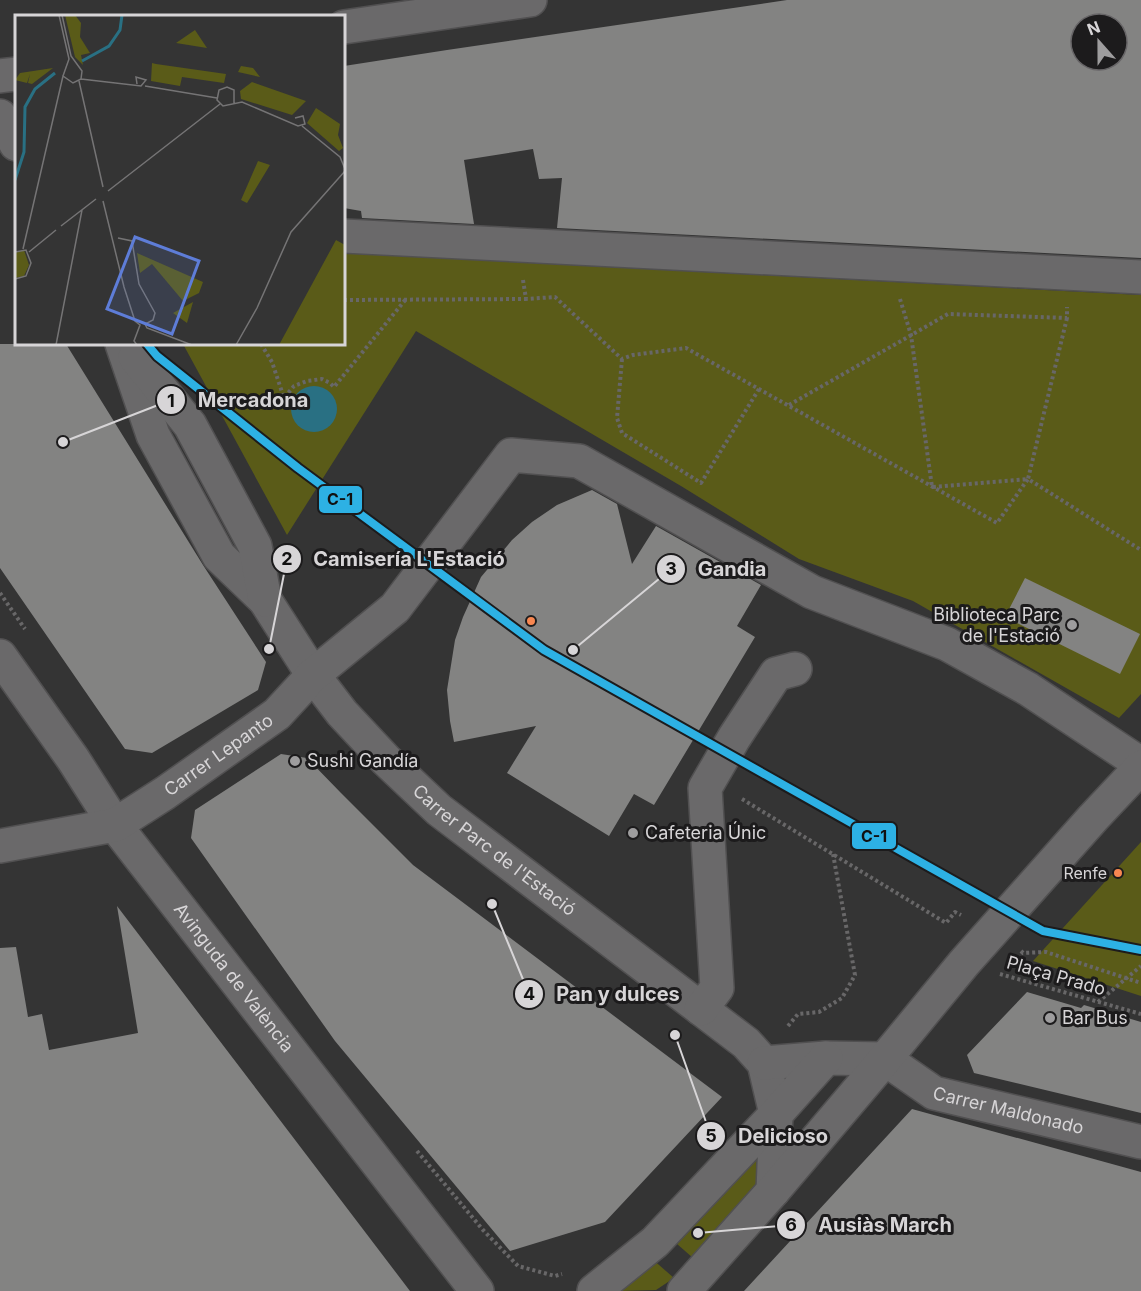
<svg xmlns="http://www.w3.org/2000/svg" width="1141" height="1291" font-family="Inter,sans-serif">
<rect width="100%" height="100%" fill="#343434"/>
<path fill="#5a5b18" d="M 344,253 L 1141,295 L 1141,694 L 1119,718 L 913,601 L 799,559 L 681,486 L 416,331 L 287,535 L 183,344 L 344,344 Z
M 1141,842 L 1141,996 L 1033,961 Z
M 764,1135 L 759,1190 L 693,1258 L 668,1236 Z
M 651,1258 L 674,1278 L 656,1290 L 619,1291 Z"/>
<path fill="#297083" d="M291 409a23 23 0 1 1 46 0a23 23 0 1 1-46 0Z"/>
<path fill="#838382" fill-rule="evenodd" d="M 787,0 L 1141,0 L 1141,258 L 557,228 L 562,178 L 539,179 L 533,149 L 464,160 L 474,224 L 362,218 L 361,211 L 344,208 L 344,66 L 447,50 ZM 1081,24 L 1117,24 L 1117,60 L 1081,60 Z
M 0,344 L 66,344 L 203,565 L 266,662 L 258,690 L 152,753 L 125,749 L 0,568 Z
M 592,490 L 617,504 L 632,564 L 656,526 L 761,585 L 737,626 L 755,637 L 654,805 L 634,794 L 609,836 L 507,773 L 536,726 L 454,742 L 450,721 L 447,690 L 455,640 L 463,617 L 481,577 L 512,540 L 532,522 L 557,505 Z
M 1025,578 L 1140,634 L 1120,674 L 1005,617 Z
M 281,754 L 307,758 L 341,793 L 413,865 L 722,1097 L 605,1222 L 510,1251 L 335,1041 L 191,838 L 195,810 Z
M 117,906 L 184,994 L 410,1291 L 0,1291 L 0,948 L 16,947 L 28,1017 L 42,1014 L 49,1050 L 138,1033 Z
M 1027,992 L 1081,1008 L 1084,1005 L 1141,1022 L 1141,1113 L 974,1073 L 967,1055 Z
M 912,1109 L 1141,1172 L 1141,1291 L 744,1291 Z"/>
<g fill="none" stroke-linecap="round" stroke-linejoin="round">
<defs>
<g id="minor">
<path d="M 344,27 L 530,0"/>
<path d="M 0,76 L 16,74"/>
<path d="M 0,116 L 16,144"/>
<path d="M 344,236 L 1141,277"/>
<path id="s1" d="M 122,344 L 153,435 L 219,556 L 265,600 L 313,675 L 342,713 L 386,760 L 439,810 L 746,1043 L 764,1063 L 776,1114 L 773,1191"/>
<path d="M 135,357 L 190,425 L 255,546 L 265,600"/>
<path id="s2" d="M 0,656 L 73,759 L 115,825 L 477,1291"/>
<path id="s3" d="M 0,846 L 115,825 L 165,793 L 270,719 L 277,714 L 313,675 L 395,608 L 511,455 L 579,461 L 812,592 L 947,644 L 1028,689 L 1141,764"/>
<path d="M 701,1009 L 717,988 L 705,788 L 734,738 L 776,674 L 795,669"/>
<path id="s4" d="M 885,1059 L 934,1093 L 1141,1142"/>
<path d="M 764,1063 L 826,1058 L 885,1059"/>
<path d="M 594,1291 L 655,1242 L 776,1114 L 826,1058"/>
<path d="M 684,1291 L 773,1191 L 885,1059 L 964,963 L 1093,818 L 1141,767"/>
</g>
</defs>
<use href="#minor" stroke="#515051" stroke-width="36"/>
<path stroke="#686768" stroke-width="4" stroke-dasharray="3 3" stroke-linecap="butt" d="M 523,280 L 526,299 L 555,297 L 622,359 L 633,355 L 686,348 L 997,523 L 1028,479 L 1141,550
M 900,299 L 911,335 L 932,487 L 1028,479 L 1067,318
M 344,300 L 526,299
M 261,344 L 272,362 L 284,398 L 294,386 L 307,381 L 322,379 L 330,383 L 334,387 L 406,299
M 622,359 L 617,418 L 622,433 L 701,483 L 759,389
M 789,405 L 948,314 L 1067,318 L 1067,307
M 0,593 L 25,629
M 742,799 L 946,923 L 955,912 L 961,915
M 1021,951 L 1023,953 L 1046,952 L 1141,983
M 1000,974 L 1141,1014
M 1098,1002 L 1141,966
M 788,1026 L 798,1014 L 819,1012 L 842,998 L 855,975 L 833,854
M 417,1151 L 483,1230 L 518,1266 L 555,1276 L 562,1274"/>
<use href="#minor" stroke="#6a696a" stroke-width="33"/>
<defs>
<path id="rail-1" d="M 147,344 L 157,356 L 298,468 L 544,650 L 1043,931 L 1141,950"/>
</defs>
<use href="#rail-1" stroke="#1c1b1c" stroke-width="12"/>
<use href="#rail-1" stroke="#2db1e4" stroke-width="8"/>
</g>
<g fill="#f88751" stroke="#1c1b1c" stroke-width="2">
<circle cx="531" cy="621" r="5"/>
<circle cx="1118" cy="873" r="5"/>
</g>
<g fill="#9e9d9e" stroke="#1c1b1c" stroke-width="2">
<circle cx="1072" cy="625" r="6"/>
<circle cx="295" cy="761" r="6"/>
<circle cx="633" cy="833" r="6"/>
<circle cx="1050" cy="1018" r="6"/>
</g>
<g text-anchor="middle" stroke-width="6" stroke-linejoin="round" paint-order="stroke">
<g font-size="16" fill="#d7d5d7" stroke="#1c1b1c" text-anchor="end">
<text x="1107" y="879">Renfe</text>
</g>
<g font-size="18" fill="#d7d5d7" stroke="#1c1b1c" text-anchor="start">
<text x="1060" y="621" text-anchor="end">Biblioteca Parc<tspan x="1060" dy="21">de l'Estació</tspan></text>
<text x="307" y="767">Sushi Gandía</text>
<text x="645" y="839">Cafeteria Únic</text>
<text x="1062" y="1024">Bar Bus</text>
</g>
<g font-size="18" fill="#d7d5d7" stroke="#1c1b1c">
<text dy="6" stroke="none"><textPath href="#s3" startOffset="242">Carrer Lepanto</textPath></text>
<text dy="6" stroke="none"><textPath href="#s1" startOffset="640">Carrer Parc de l'Estació</textPath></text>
<text transform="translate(1056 976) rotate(16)" y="6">Plaça Prado</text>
<text dy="6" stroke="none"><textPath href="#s2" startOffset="398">Avinguda de València</textPath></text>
<text dy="6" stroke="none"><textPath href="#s4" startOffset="136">Carrer Maldonado</textPath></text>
</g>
</g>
<g transform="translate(15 15)">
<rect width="330" height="330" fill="#343434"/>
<path d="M 50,0 L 60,0 L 66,8 L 65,22 L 75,38 L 66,40 L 68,50 L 60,42 ZM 180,15 L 192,33 L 161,28 ZM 137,48 L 141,49 L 211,59 L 209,68 L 167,62 L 165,71 L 136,66 ZM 226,51 L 238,53 L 245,62 L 223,57 ZM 38,53 L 17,69 L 13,68 L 15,59 L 12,68 L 0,65 L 5,58 ZM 237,67 L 291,86 L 277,100 L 226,84 L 225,76 ZM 301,93 L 325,109 L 323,120 L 328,133 L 324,136 L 292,108 ZM 243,146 L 255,150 L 232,188 L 226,185 ZM 321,225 L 330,230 L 330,330 L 264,330 ZM 9,235 L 14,250 L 9,261 L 0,263 L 0,238 ZM 122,238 L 188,267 L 184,278 L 168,286 L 137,249 L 125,258 ZM 178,287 L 172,308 L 158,298 Z" fill="#5a5b18"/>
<path fill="none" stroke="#297083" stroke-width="3" d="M 67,46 L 94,31 L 105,15 L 107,0M 0,165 L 9,137 L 10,92 L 20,74 L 40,58"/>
<path fill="none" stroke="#757475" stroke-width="1.5" d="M 44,0 L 54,44 L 48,61 L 58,68 L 66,64 L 67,56 L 56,41 L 47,0M 66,64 L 126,71 L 131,65 L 121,62 L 122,69M 64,66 L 88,172M 130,71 L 202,83M 219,89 L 219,75 L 212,72 L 204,75 L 202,85 L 208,91 L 227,87 L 283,111 L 290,109 L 288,101 L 280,103M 287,111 L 325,142 L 330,154M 93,176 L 205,89M 88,186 L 109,272 L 120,306 L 125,310 L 119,326 L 122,330M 46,211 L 81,184M 103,223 L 117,226 L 124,269 L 140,298 L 138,305 L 130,309 L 132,313 L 177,330M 8,234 L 48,61M 0,237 L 11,235 L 16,248 L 11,261 L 0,264M 14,237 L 41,215M 41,330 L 67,195M 221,330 L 242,293 L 276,217 L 330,156"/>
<path fill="#5e7dd8" fill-opacity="0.15" stroke="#5e7dd8" stroke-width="3" d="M 120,222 L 184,246 L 157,319 L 92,294 Z"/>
<rect width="330" height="330" fill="none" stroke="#d7d5d7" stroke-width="3"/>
</g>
<path fill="none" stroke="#d7d5d7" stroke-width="2" d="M63 442L171 400M269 649L287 559M573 650L671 569M492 904L529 994M675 1035L711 1136M698 1233L791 1225"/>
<g fill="#d7d5d7" stroke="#1c1b1c" stroke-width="2">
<circle cx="63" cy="442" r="6"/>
<circle cx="269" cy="649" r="6"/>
<circle cx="573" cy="650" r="6"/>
<circle cx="492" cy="904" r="6"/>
<circle cx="675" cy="1035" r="6"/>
<circle cx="698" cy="1233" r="6"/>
<circle cx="171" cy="400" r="15"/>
<circle cx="287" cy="559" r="15"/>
<circle cx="671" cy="569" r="15"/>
<circle cx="529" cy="994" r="15"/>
<circle cx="711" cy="1136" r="15"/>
<circle cx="791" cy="1225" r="15"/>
</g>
<g font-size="18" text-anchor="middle" font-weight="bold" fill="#111">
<text x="171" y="407">1</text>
<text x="287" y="565">2</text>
<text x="671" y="575">3</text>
<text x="529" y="1000">4</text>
<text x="711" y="1142">5</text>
<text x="791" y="1231">6</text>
</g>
<g font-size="20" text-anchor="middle" font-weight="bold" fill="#d7d5d7" stroke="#1c1b1c" stroke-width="6" stroke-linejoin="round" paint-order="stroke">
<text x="253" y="407">Mercadona</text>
<text x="409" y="566">Camisería L'Estació</text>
<text x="732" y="576">Gandia</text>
<text x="618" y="1001">Pan y dulces</text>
<text x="783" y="1143">Delicioso</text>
<text x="885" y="1232">Ausiàs March</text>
</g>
<g stroke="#1c1b1c" stroke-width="2">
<rect x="318" y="485" width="45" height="29" rx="6" fill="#2db1e4"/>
<rect x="851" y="822" width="46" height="28" rx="6" fill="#2db1e4"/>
</g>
<g font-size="16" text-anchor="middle" font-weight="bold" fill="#111">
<text x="340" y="505">C-1</text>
<text x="874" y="842">C-1</text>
</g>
<g transform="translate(1099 42) rotate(339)"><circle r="28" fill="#1c1b1c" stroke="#676567" stroke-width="1.5"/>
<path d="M0-4.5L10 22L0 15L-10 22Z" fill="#9e9d9e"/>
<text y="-9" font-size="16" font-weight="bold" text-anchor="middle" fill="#d7d5d7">N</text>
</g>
</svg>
